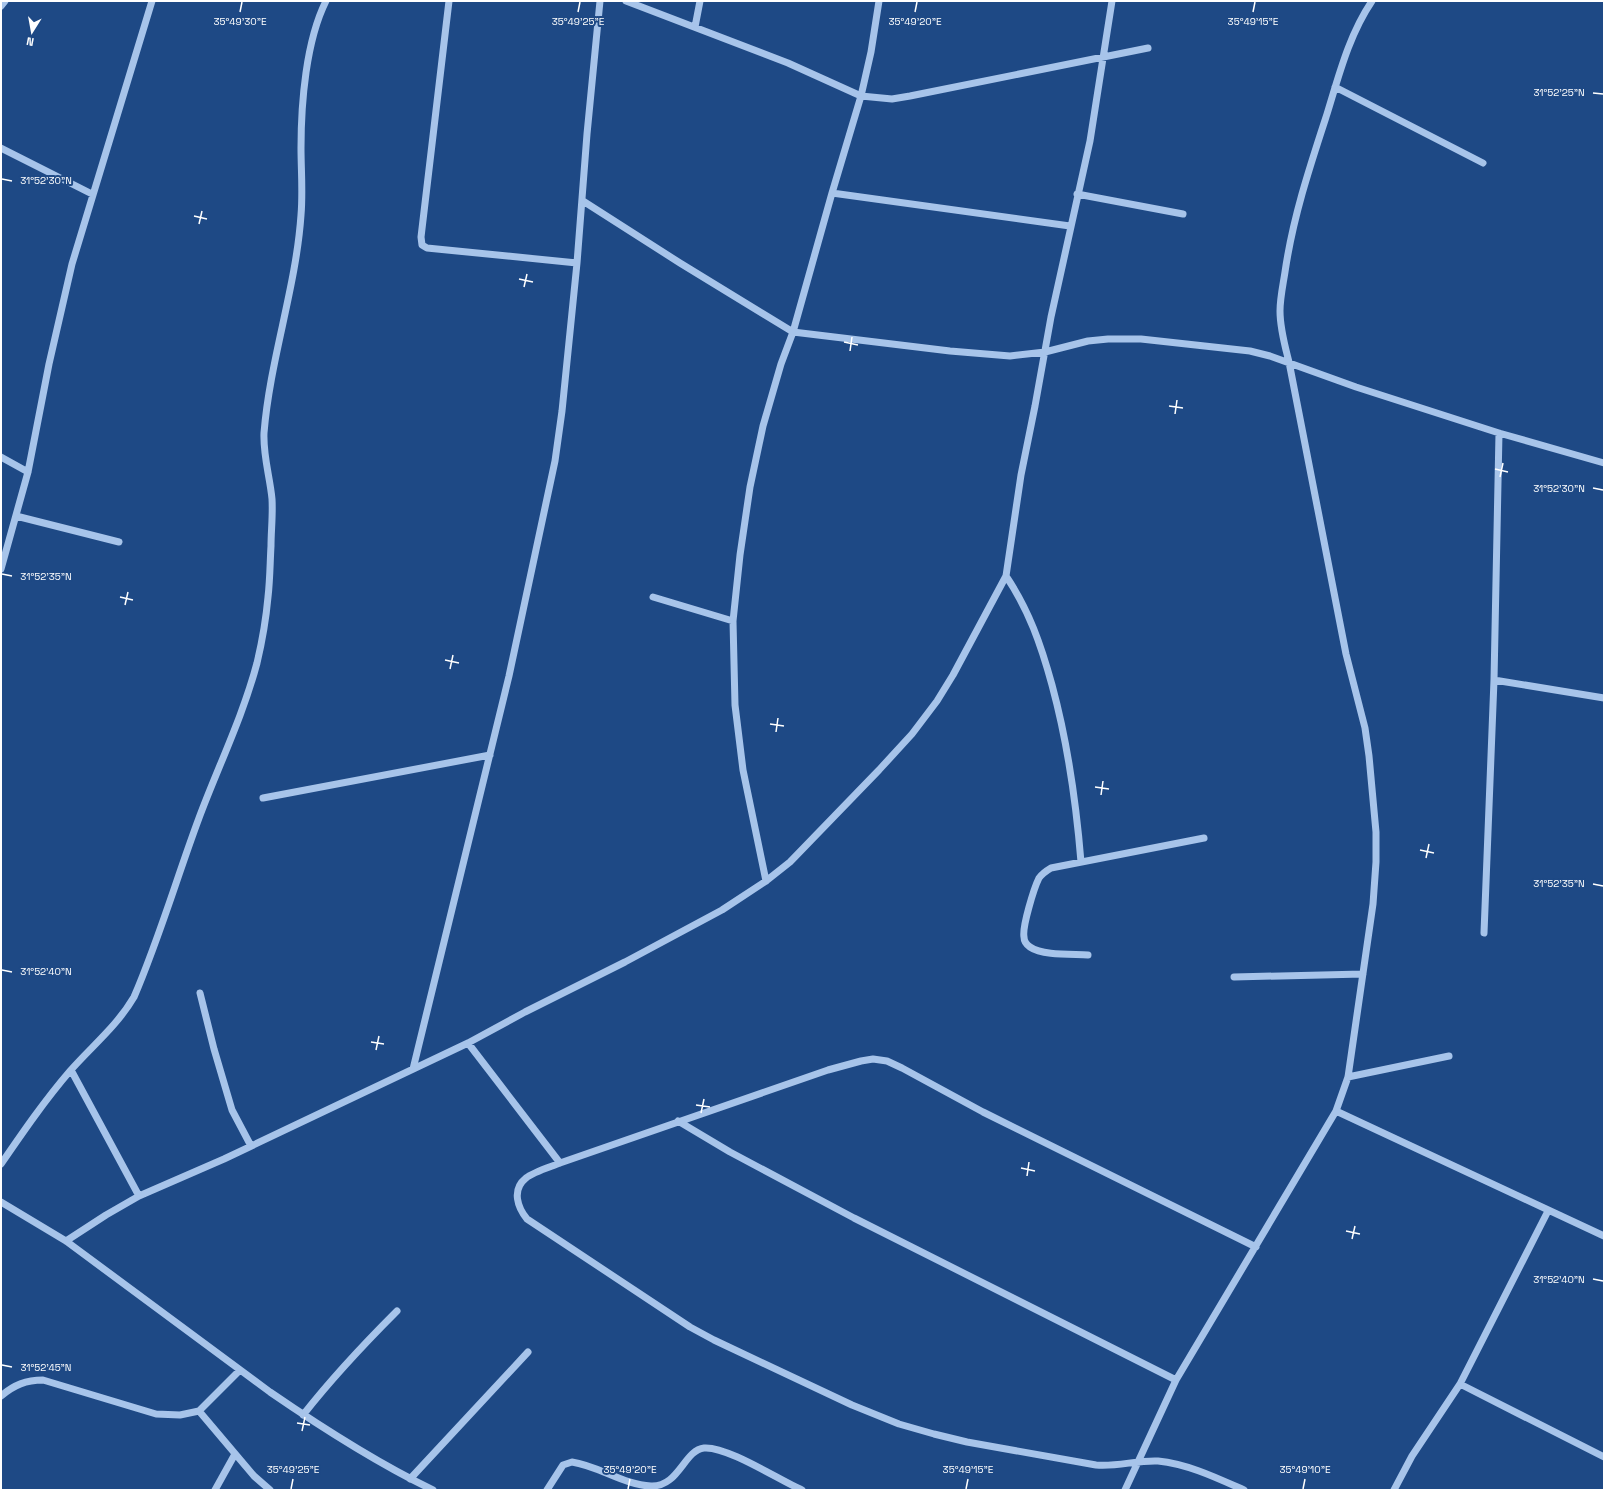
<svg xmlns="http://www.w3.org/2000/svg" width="1605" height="1491" font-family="'Space Grotesk',sans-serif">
<rect width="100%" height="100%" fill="#1e4985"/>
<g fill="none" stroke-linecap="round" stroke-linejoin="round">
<path stroke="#a7c4ea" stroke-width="7" d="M 449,1 L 421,237 L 422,245 L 427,248 L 577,263
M 626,1 L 788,63 L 861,96 L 892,99 L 910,96 L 1148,48
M 1,6 L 5,1
M 695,27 L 700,1
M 1335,87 L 1483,163
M 1,148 L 92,194
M 832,193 L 1070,226
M 1077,194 L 1183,214
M 583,201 L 680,263 L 793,332 L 950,351 L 1010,356 L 1045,352 L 1088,341 L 1108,339 L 1141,339 L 1250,351 L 1270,356 L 1356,387 L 1499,433 L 1604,463
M 1499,433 L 1494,680 L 1604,698
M 1,457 L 28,472
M 16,516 L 119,542
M 1,569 L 28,472 L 49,364 L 72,264 L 152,1
M 1006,576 C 1029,610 1041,645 1052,685 C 1068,744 1076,801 1081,862
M 653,597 L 733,621
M 263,798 L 490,755
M 766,881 L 743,770 L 735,705 L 733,621 L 740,555 L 750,487 L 763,426 L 781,364 L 793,332 L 832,193 L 861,96 L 871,52 L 879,1
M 1484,933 L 1494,680
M 1088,955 C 1072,954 1043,956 1030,947 C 1027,945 1024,941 1024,937 C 1022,927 1034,888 1039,878 C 1042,874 1046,871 1051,868 L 1204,838
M 1234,977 L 1363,974
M 200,993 L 214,1049 L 232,1110 L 251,1146
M 468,1043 L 560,1163
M 413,1069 L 509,676 L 555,461 L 562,411 L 577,263 L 587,134 L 600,1
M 71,1070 L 139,1196
M 1348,1077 L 1449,1056
M 1336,1111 L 1604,1236
M 678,1121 L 730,1152 L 854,1218 L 1176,1380
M 1,1164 C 23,1132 45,1100 70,1071 C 92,1046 117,1026 134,997 C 159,939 177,877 199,818 C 218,767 243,716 257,663 C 262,642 266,619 268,597 C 270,580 270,563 271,546 C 271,531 273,515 272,499 C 270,477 263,456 264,433 C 270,359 296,288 301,215 C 303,192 301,170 301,148 C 301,103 306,41 326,1
M 1,1202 L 66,1241 L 270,1392 C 321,1427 377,1463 433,1490
M 66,1241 L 106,1215 L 139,1196 L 224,1159 L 468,1043 L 525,1012 L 625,962 L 722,910 L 766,881 L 790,862 L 879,770 L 912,734 L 937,701 L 953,675 L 1006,576 L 1021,475 L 1035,406 L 1051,317 L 1090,141 L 1112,1
M 1460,1384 L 1604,1457
M 1,1396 C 14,1385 26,1380 43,1380 L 156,1414 L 180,1415 L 199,1411 L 240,1370
M 199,1411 L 254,1476 L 270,1490
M 303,1415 C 332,1378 364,1344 397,1311
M 410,1479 L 528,1352
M 215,1490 L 235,1454
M 547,1490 L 563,1465 L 572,1462 C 599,1466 624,1485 651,1486 C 679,1487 684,1450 704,1448 C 727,1446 779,1480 802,1490
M 1125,1490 L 1176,1380 L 1336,1111 L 1348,1077 L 1373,904 L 1376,862 L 1376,832 L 1369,756 L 1365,728 L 1346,654 L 1289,362 C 1285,346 1280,329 1280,311 C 1280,298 1283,285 1285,272 C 1293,217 1310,166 1327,114 C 1339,75 1349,35 1372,1
M 1244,1490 C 1217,1478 1188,1464 1158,1461 C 1137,1460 1117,1467 1096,1465 L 967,1442 L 934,1434 L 899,1424 L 852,1405 L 714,1340 L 690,1327 L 527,1219 C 518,1208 511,1190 526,1178 C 533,1172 550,1167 560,1163 L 828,1070 L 861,1061 L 873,1059 L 887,1061 L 902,1068 L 983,1112 L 1256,1247
M 1394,1490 L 1412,1456 L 1460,1384 L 1548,1211"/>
</g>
<path fill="none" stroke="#fff" stroke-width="1.5" d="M 240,12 L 242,2M 578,12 L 580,2M 915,12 L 917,2M 1253,12 L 1255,2M 1593,93 L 1603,94M 2,179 L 12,181M 194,216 L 207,219M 199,224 L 202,211M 519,279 L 533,282M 524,287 L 527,274M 844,342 L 858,345M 850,351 L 852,337M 1169,406 L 1183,408M 1175,414 L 1177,400M 1495,469 L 1508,472M 1500,477 L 1503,463M 1593,488 L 1603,490M 2,574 L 12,576M 120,597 L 133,600M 125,605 L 128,592M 445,660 L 459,663M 450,669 L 453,655M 770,724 L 784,726M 776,732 L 778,718M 1095,787 L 1109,789M 1101,795 L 1103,781M 1420,850 L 1434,853M 1426,858 L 1429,844M 1593,884 L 1603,886M 2,970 L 12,972M 371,1042 L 384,1044M 376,1050 L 379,1036M 696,1105 L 710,1107M 701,1113 L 704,1099M 1021,1168 L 1035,1171M 1027,1176 L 1029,1162M 1346,1231 L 1360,1234M 1352,1239 L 1355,1226M 1593,1279 L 1603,1281M 2,1365 L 12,1367M 297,1423 L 310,1425M 302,1431 L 305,1417M 291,1489 L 293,1479M 628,1489 L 630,1479M 966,1489 L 968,1479M 1303,1489 L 1305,1479"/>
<g font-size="10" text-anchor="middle" fill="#fff" stroke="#1e4985" stroke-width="4" stroke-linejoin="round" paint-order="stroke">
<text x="240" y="25">35°49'30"E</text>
<text x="578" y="25">35°49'25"E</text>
<text x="915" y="25">35°49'20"E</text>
<text x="1253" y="25">35°49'15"E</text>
<text x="1559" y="96">31°52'25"N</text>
<text x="46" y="184">31°52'30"N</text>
<text x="1559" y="492">31°52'30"N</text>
<text x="46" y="580">31°52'35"N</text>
<text x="1559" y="887">31°52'35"N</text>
<text x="46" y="975">31°52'40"N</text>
<text x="1559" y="1283">31°52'40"N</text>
<text x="46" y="1371">31°52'45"N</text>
<text x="293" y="1473">35°49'25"E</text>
<text x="630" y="1473">35°49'20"E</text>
<text x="968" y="1473">35°49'15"E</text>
<text x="1305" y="1473">35°49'10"E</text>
</g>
<rect width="1605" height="1491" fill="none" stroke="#ffffff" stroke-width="4"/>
<g transform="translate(32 32) rotate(191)" stroke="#1e4985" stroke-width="3" paint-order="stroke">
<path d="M0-3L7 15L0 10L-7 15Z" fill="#ffffff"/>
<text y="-6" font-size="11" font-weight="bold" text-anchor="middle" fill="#ffffff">N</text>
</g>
</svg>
